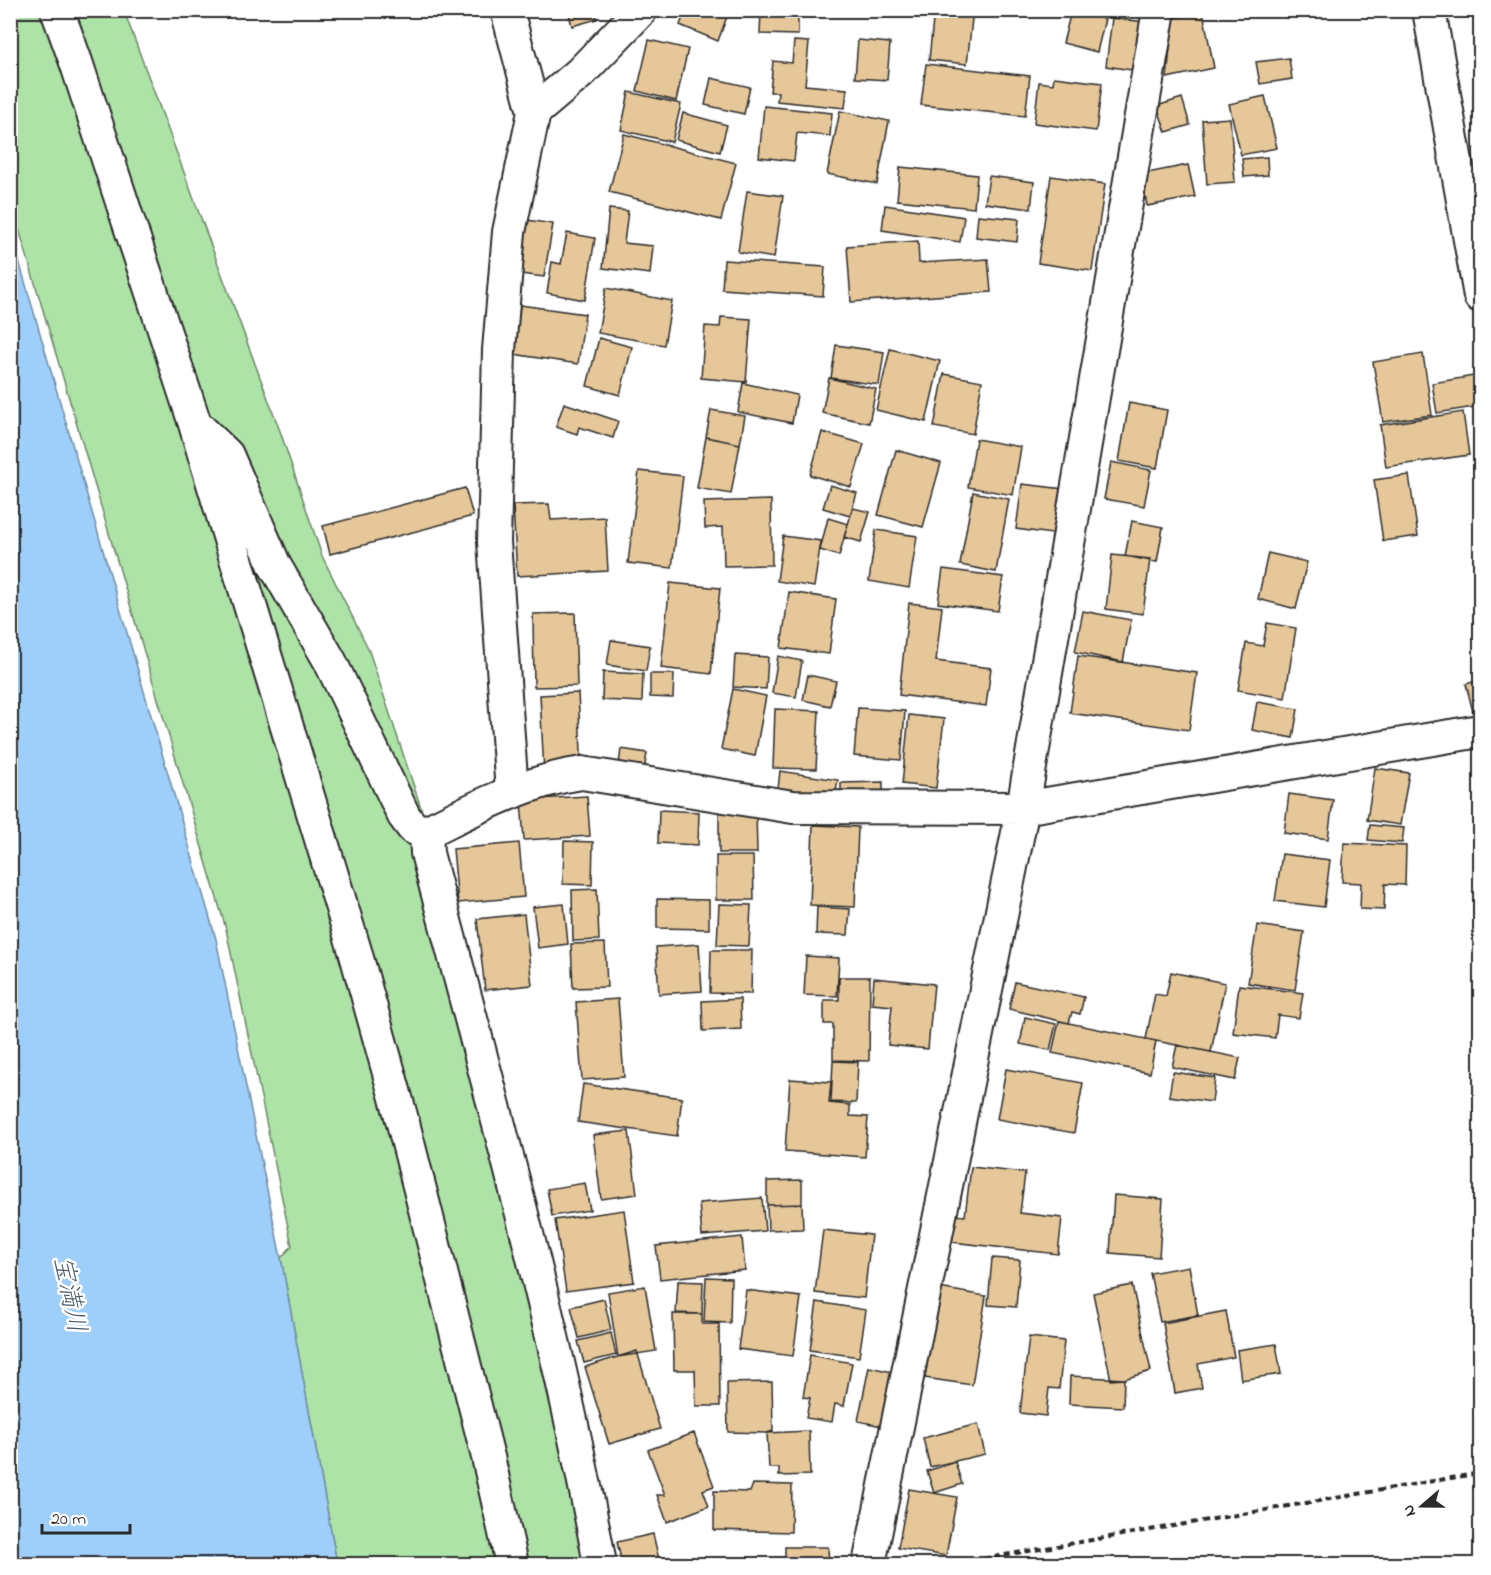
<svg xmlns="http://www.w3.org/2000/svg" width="1491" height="1575" font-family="'Indie Flower','Klee One',sans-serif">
<rect width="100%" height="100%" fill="#fff"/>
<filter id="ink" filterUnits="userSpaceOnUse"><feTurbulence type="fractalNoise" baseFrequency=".0167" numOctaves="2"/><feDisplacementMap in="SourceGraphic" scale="12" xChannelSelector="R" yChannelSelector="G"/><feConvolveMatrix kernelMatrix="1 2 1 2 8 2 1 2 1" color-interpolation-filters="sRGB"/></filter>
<g filter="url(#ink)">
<path fill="#ade3a6" stroke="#6c8768" stroke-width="1.5" d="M 11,11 L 124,11 L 280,431 L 322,556 L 368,648 L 424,817 L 410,853 L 537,1312 L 587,1564 L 337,1564 L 281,1258 L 292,1246 L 226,929 L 11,202 Z"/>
<path fill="#9ecefa" stroke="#708da7" stroke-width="1.5" d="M 10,230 L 216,939 L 281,1258 L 337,1564 L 11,1564 Z"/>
<path fill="#e6c799" stroke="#2b2b2b" stroke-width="1.5" d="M 568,10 L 594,10 L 597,19 L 572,26 Z
M 686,10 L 729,11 L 718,41 L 680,25 Z
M 761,10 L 798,10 L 798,35 L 760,34 Z
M 934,10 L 973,10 L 967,64 L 929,60 Z
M 1071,11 L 1105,19 L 1097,52 L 1063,43 Z
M 1203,12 L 1214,68 L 1167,78 L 1173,18 Z
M 1112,18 L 1145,22 L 1138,71 L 1106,66 Z
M 649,40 L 688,49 L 676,101 L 637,91 Z
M 858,40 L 890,43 L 887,80 L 855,78 Z
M 794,41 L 809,42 L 805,85 L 847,89 L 845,108 L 777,101 L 778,92 L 770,92 L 773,61 L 792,63 Z
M 1289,58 L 1292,79 L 1260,84 L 1256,62 Z
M 926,64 L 1030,76 L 1025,116 L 921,105 Z
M 1054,77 L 1102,83 L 1096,131 L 1034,123 L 1039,82 L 1053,84 Z
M 711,78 L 750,87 L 744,114 L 705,105 Z
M 629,92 L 681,104 L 672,142 L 621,130 Z
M 1265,96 L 1277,148 L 1241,155 L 1229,104 Z
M 1182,98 L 1190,125 L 1166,132 L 1157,106 Z
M 764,106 L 832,113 L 830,136 L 797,133 L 794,161 L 759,157 Z
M 840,111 L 889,121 L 877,184 L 827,174 Z
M 683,113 L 727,125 L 720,152 L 676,140 Z
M 1230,118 L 1235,182 L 1207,184 L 1202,120 Z
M 624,134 L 736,163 L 721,220 L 609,192 Z
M 1267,157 L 1268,175 L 1244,177 L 1242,159 Z
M 1188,165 L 1195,197 L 1147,206 L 1142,174 Z
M 900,167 L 977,175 L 974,208 L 897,200 Z
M 989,176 L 1034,182 L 1031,209 L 985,203 Z
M 1051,176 L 1105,184 L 1092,271 L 1038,263 Z
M 747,191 L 783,196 L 774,258 L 738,252 Z
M 885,205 L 964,217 L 960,242 L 882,230 Z
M 609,209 L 628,211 L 624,243 L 653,246 L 650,274 L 603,268 Z
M 978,215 L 1019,219 L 1017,242 L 976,237 Z
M 521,219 L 553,224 L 544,277 L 513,273 Z
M 567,233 L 595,238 L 585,300 L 547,293 L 552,262 L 561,264 Z
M 918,241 L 919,263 L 988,259 L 991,292 L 851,302 L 847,246 Z
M 724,260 L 825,267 L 823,296 L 722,289 Z
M 606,288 L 672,301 L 664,345 L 598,333 Z
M 520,305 L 585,314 L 578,364 L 513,354 Z
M 721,317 L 751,319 L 746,382 L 701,378 L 705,326 L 720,327 Z
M 599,338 L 632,347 L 620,395 L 587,386 Z
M 836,345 L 884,352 L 879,385 L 831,378 Z
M 890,349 L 940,361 L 926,422 L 876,410 Z
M 1423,354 L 1432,415 L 1383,422 L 1373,362 Z
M 944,374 L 982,381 L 973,434 L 934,427 Z
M 1480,375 L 1480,406 L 1437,413 L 1432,383 Z
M 829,378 L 876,389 L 869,423 L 822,413 Z
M 743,383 L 797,395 L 792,423 L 738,412 Z
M 564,403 L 618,421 L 613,438 L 579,427 L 577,434 L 556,427 Z
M 1129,403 L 1167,410 L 1157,468 L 1119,461 Z
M 711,410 L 745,416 L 740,444 L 706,437 Z
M 1463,412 L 1469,455 L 1386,467 L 1380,425 Z
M 822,432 L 864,444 L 851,487 L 810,475 Z
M 706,437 L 740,444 L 731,494 L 697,488 Z
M 976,439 L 1021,447 L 1013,495 L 968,487 Z
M 896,450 L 941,463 L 923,527 L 878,515 Z
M 1111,462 L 1151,470 L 1144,506 L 1104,499 Z
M 639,471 L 683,476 L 672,568 L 628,563 Z
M 1409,475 L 1418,536 L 1383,541 L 1374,480 Z
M 1022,484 L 1064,489 L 1059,535 L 1016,529 Z
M 830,485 L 857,493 L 850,516 L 823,508 Z
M 465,488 L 473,516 L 330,554 L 323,526 Z
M 973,492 L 1009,499 L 996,572 L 960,565 Z
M 771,500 L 772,565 L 724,566 L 723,527 L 705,528 L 704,502 Z
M 549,504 L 551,520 L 605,517 L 608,571 L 517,576 L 513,505 Z
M 853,508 L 870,512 L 861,542 L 844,537 Z
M 828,518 L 848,524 L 839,556 L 820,550 Z
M 1132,521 L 1163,527 L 1157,562 L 1125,556 Z
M 876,530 L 917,536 L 909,588 L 869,581 Z
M 783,536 L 821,541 L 814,587 L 777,581 Z
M 1268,553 L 1307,562 L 1296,609 L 1258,599 Z
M 1112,555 L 1150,559 L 1143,614 L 1106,609 Z
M 943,569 L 1003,577 L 998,611 L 938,603 Z
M 670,583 L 720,588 L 711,674 L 661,668 Z
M 789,592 L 836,599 L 829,654 L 781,648 Z
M 909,603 L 942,607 L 936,661 L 991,668 L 986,706 L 899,695 Z
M 1083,611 L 1131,620 L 1123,662 L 1075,652 Z
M 575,613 L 577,686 L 534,687 L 533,614 Z
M 1267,623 L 1296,628 L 1285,698 L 1238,690 L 1246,643 L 1263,646 Z
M 611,640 L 650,646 L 646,671 L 607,665 Z
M 735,655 L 768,657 L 766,689 L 733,687 Z
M 778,656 L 802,661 L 796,697 L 772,693 Z
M 1078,656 L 1197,673 L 1189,730 L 1070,713 Z
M 603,672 L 643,674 L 642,702 L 602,700 Z
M 650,674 L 674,674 L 673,698 L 650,697 Z
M 808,675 L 836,681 L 830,706 L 803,700 Z
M 1480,680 L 1480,714 L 1474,716 L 1466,684 Z
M 733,689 L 766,696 L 755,756 L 721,749 Z
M 578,693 L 582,771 L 544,773 L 540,695 Z
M 1257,702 L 1298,709 L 1293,738 L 1252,730 Z
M 858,708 L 905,711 L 901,760 L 854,756 Z
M 775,709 L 819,711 L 816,769 L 773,768 Z
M 909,715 L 944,719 L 936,788 L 902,784 Z
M 621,749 L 647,753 L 643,777 L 618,773 Z
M 1375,768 L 1409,773 L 1400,825 L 1367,820 Z
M 780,771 L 838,780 L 835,797 L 778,789 Z
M 883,782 L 883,799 L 841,800 L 841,783 Z
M 1289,794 L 1333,800 L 1328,839 L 1284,833 Z
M 587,796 L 590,836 L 524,840 L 521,800 Z
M 756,809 L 757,853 L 719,853 L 719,810 Z
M 659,810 L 699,812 L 698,845 L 658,843 Z
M 813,825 L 858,827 L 855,907 L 810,905 Z
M 1370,825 L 1404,828 L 1402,843 L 1368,840 Z
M 564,841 L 593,842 L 592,885 L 563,884 Z
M 519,843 L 524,897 L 458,903 L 453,849 Z
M 1344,843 L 1406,846 L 1405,885 L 1385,884 L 1384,910 L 1360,909 L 1361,883 L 1342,882 Z
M 1282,854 L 1330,860 L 1324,907 L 1275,901 Z
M 716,856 L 753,856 L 754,900 L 716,900 Z
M 597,889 L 599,940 L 573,941 L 572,890 Z
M 657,899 L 709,900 L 709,929 L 657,928 Z
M 564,904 L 568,944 L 538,948 L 533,907 Z
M 719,904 L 751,905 L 749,946 L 717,945 Z
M 817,907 L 850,909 L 848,935 L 816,934 Z
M 524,914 L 532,985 L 485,990 L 477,919 Z
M 1257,925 L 1304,932 L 1295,990 L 1248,983 Z
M 605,943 L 607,987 L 573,988 L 571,944 Z
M 699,944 L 702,991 L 659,994 L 656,947 Z
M 711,950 L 752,950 L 751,994 L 710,993 Z
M 806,956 L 839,958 L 837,996 L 804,995 Z
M 1171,972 L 1225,983 L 1211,1052 L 1146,1039 L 1155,994 L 1166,996 Z
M 839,977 L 870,977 L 869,1061 L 833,1060 L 833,1024 L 824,1024 L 824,1000 L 839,1000 Z
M 874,978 L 934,984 L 928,1049 L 888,1045 L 892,1006 L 872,1004 Z
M 1015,982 L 1084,997 L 1080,1014 L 1072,1012 L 1069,1023 L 1009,1009 Z
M 1239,985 L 1303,993 L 1299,1018 L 1278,1015 L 1275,1038 L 1233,1033 Z
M 618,999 L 624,1077 L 582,1080 L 576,1002 Z
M 740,999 L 741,1029 L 703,1031 L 702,1001 Z
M 1025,1017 L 1056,1024 L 1050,1050 L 1020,1044 Z
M 1059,1021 L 1156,1041 L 1150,1073 L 1052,1053 Z
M 1177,1045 L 1240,1058 L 1235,1080 L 1172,1067 Z
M 833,1061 L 858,1062 L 856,1103 L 831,1102 Z
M 1006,1069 L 1083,1083 L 1074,1133 L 997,1119 Z
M 1173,1072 L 1215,1078 L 1212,1102 L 1169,1096 Z
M 790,1079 L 831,1082 L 829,1103 L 850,1105 L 850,1116 L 868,1117 L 865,1157 L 785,1151 Z
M 583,1084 L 682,1098 L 677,1136 L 578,1122 Z
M 629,1131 L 637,1194 L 601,1199 L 593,1135 Z
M 971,1167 L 1025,1173 L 1020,1213 L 1062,1218 L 1058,1254 L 952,1242 L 955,1215 L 965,1216 Z
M 802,1180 L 802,1204 L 767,1205 L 767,1181 Z
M 585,1183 L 590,1210 L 552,1216 L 547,1189 Z
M 1114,1195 L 1163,1199 L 1159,1257 L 1110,1253 Z
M 762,1198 L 765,1231 L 702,1236 L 699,1203 Z
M 802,1204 L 803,1229 L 768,1230 L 767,1205 Z
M 624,1210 L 634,1282 L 566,1291 L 555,1220 Z
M 823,1230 L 871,1235 L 864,1298 L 815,1293 Z
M 742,1237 L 745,1270 L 660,1279 L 656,1246 Z
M 992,1258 L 1020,1260 L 1016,1307 L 988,1305 Z
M 1189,1266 L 1198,1315 L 1160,1322 L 1150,1273 Z
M 706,1277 L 731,1278 L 730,1323 L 704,1322 Z
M 678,1281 L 703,1282 L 702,1314 L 676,1313 Z
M 1132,1285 L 1151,1371 L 1124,1379 L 1111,1380 L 1093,1293 Z
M 645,1286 L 656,1351 L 618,1357 L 608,1292 Z
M 939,1288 L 986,1296 L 972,1385 L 925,1378 Z
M 746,1290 L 801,1297 L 793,1356 L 738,1349 Z
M 604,1299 L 611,1330 L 579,1338 L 571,1307 Z
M 817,1302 L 866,1310 L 859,1357 L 810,1350 Z
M 1226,1311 L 1234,1357 L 1198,1364 L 1202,1388 L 1175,1393 L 1163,1323 Z
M 673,1314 L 702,1314 L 702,1324 L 719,1324 L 720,1406 L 696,1406 L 695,1370 L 674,1370 Z
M 611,1333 L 616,1355 L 584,1363 L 578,1341 Z
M 1029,1337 L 1064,1341 L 1059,1389 L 1049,1388 L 1046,1416 L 1020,1413 Z
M 1276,1344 L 1281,1374 L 1241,1380 L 1237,1350 Z
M 637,1351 L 660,1429 L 609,1444 L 585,1367 Z
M 810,1355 L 852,1363 L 844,1406 L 835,1404 L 832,1422 L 806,1418 L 810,1398 L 803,1397 Z
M 869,1367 L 902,1374 L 891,1428 L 858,1421 Z
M 1070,1376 L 1124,1379 L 1123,1407 L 1069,1404 Z
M 772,1382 L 773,1431 L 767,1433 L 728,1432 L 727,1383 Z
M 978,1424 L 985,1454 L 930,1467 L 923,1438 Z
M 809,1431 L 810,1475 L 779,1476 L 779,1468 L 769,1468 L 767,1433 Z
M 694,1433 L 714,1486 L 703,1490 L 709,1506 L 667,1522 L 657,1495 L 665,1495 L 648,1450 Z
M 955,1462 L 962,1484 L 934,1493 L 927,1471 Z
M 753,1484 L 792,1485 L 791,1532 L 714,1530 L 714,1491 L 750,1492 Z
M 909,1489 L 957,1497 L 946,1556 L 898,1548 Z
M 653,1534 L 660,1564 L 622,1564 L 617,1542 Z
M 785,1547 L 828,1547 L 829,1564 L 785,1564 Z
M 731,1560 L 731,1564 L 696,1564 L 696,1561 Z"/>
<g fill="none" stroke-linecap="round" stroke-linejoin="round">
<defs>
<path id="minor" d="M 57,10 L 76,62 L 195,424 L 355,951 L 403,1123 L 488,1457 L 512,1564
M 507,10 L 534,112 L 509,232 L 499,350 L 494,542 L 512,792
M 1429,10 L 1480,296
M 534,112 L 580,73 L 641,10
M 200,429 L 227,455 L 275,566 L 330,661 L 404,816 L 413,828 L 426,832 C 476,808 526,781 582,773 L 793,807 L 1023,808 L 1480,731
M 426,832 L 427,853 C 489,1089 556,1324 600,1564
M 869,1564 L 1023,808 L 1159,10"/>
</defs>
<use href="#minor" stroke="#2b2b2b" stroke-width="36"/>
<path stroke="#2b2b2b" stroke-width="4" stroke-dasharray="6 4.5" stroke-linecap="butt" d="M 953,1564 L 1480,1473"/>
<use href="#minor" stroke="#fff" stroke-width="32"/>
</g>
</g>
<g text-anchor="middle" stroke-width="5" stroke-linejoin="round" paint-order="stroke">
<g font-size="26" font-style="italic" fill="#4e5c69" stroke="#fff">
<text transform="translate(71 1294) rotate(79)" y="9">宝満川</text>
</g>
</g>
<rect width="1491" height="1575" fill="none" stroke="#fff" stroke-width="36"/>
<rect x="18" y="18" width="1455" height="1539" fill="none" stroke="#2b2b2b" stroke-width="2" filter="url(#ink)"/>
<g transform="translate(1422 1506) rotate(250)" stroke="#ffffff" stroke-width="4.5" paint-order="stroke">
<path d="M0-4.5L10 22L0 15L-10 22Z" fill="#2b2b2b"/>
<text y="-9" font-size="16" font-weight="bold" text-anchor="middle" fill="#2b2b2b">N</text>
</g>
<path d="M42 1524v9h88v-9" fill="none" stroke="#2b2b2b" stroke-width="3"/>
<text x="51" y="1524" font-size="18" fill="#2b2b2b" stroke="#ffffff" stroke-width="4.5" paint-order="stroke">20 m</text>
</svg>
